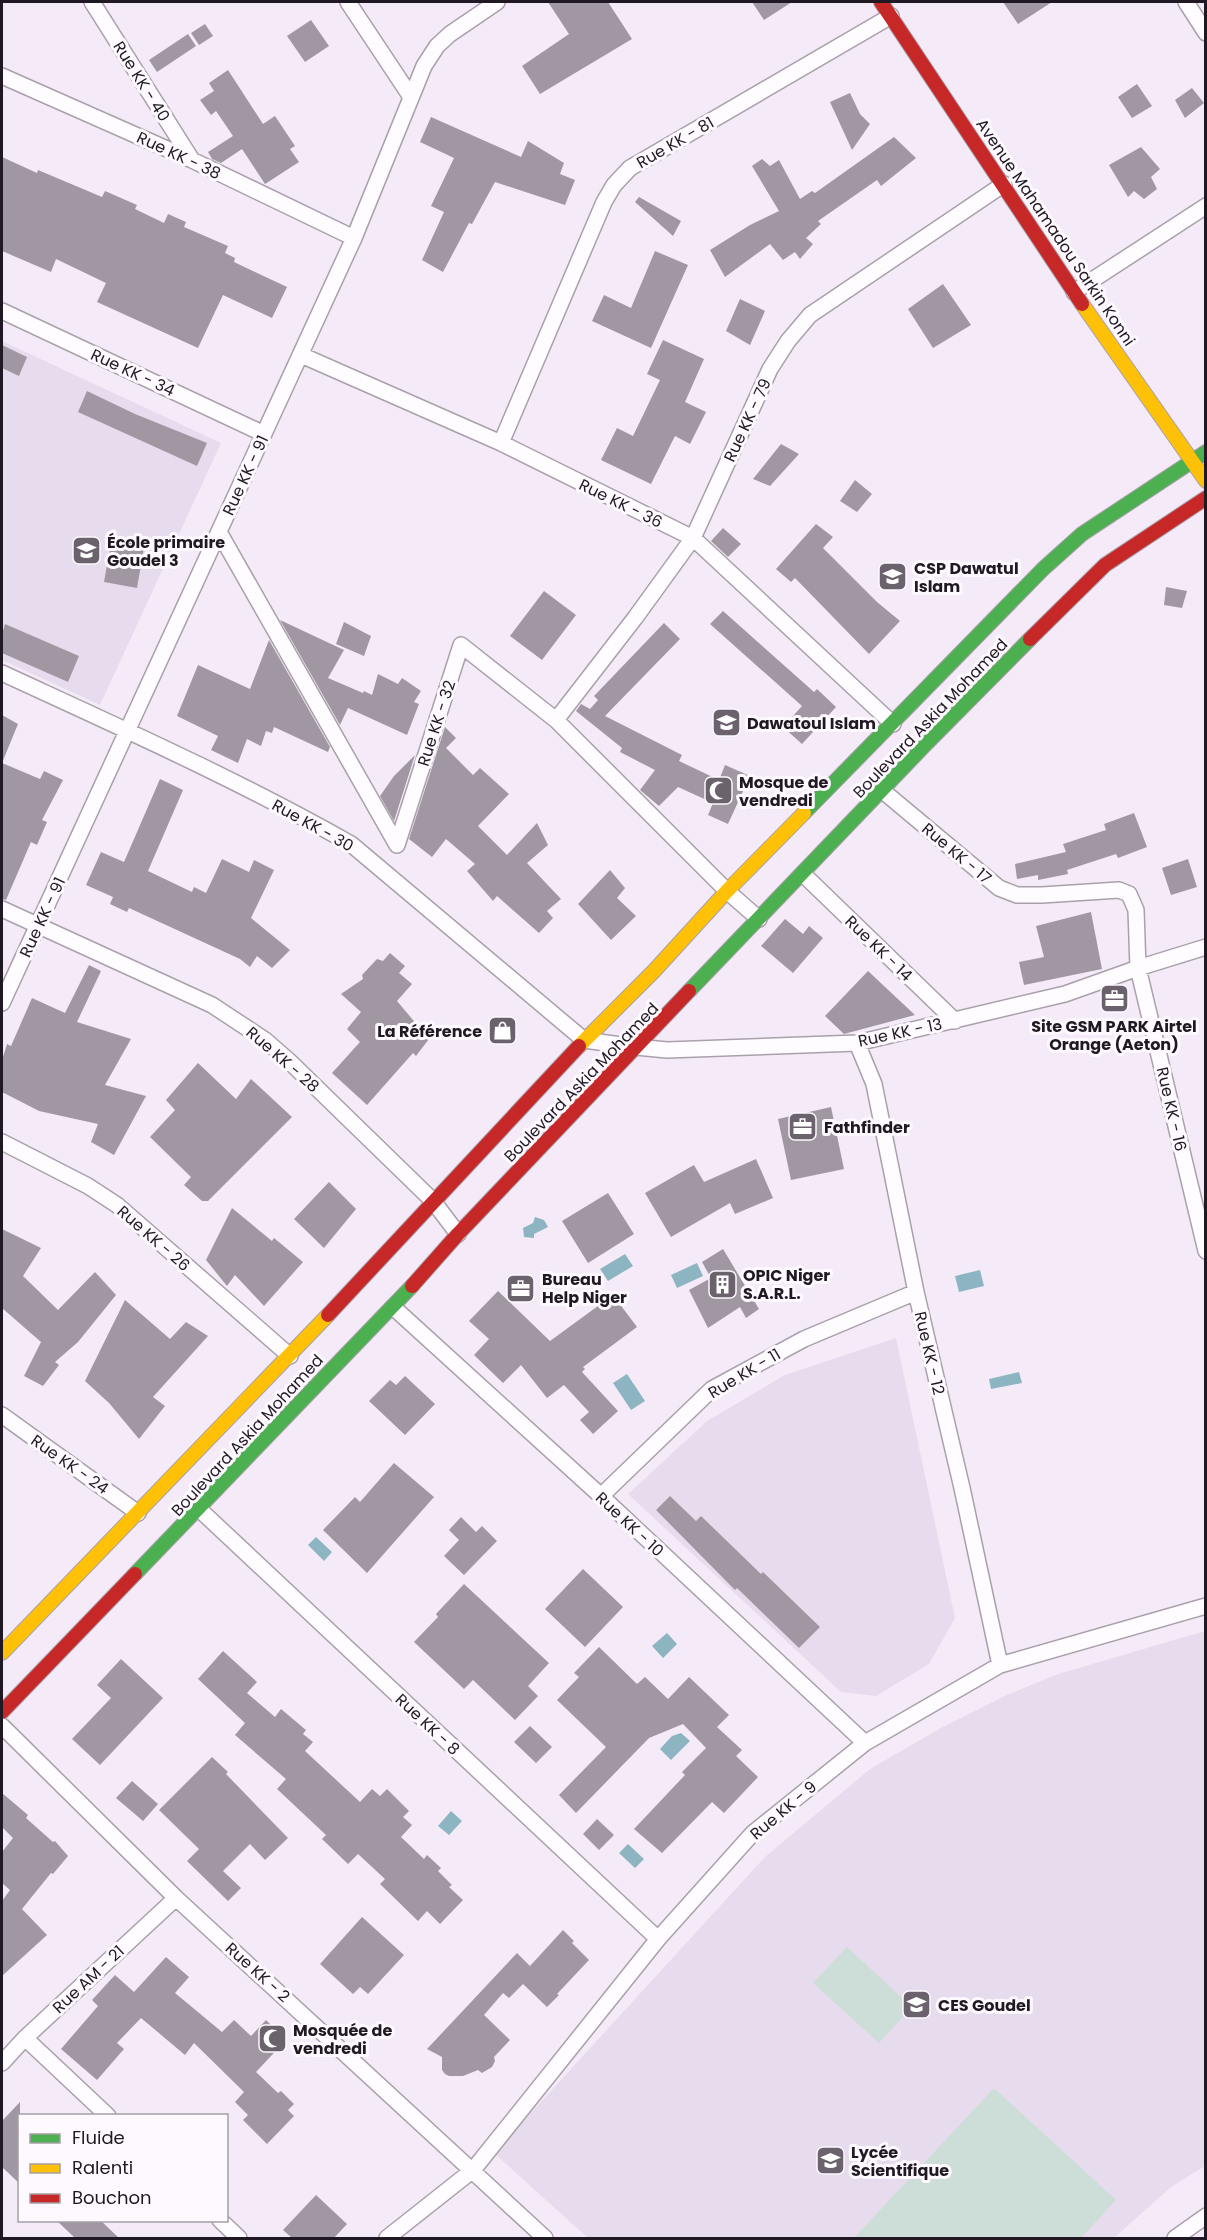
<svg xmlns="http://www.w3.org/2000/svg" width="1207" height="2240" font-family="Poppins,sans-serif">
<rect width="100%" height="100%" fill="#f5ebf8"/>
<path fill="#e7dced" d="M 2,341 L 221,443 L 100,705 L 2,660 Z
M 896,1338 L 955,1618 L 929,1664 L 876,1696 L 841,1692 L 628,1494 L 707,1421 L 785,1375 Z
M 1205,1631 L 1205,2166 L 1171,2187 L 1114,2238 L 588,2238 L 494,2153 L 765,1857 L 870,1769 L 939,1729 L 1007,1695 L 1058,1674 Z"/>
<path fill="#cdddd7" d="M 847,1947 L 912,2007 L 879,2043 L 813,1983 Z
M 994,2088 L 1116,2200 L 1081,2238 L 854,2238 Z"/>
<path fill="#8cb5c1" d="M 535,1217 L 544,1220 L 548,1227 L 534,1234 L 534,1238 L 524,1237 L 523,1228 L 533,1223 Z
M 625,1254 L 633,1266 L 608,1281 L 600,1269 Z
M 697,1263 L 703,1276 L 677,1288 L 671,1275 Z
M 980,1270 L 984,1286 L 959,1292 L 955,1276 Z
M 1019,1372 L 1022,1383 L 991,1389 L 989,1379 Z
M 627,1374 L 645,1401 L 631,1410 L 613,1383 Z
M 316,1537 L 332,1552 L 324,1561 L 308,1545 Z
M 667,1633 L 677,1644 L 663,1658 L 652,1646 Z
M 681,1733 L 690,1741 L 671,1760 L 660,1749 L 672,1736 Z
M 451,1811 L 462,1821 L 449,1835 L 438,1826 Z
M 628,1844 L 644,1859 L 635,1868 L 619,1853 Z"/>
<path fill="#a197a3" d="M 548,2 L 608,2 L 632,39 L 540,94 L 522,66 L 569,34 Z
M 752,2 L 792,2 L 764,20 Z
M 1003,2 L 1052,2 L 1018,24 Z
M 311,20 L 329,46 L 305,62 L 287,36 Z
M 205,24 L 213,36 L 199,45 L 191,33 Z
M 188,34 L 196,46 L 157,72 L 149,60 Z
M 228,70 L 263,124 L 275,116 L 295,146 L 290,149 L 299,162 L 265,184 L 242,149 L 221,163 L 212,159 L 208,152 L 233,136 L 216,111 L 211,115 L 200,100 L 214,91 L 209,83 Z
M 1137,84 L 1152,106 L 1132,118 L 1118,97 Z
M 1192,88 L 1204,103 L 1185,118 L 1175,100 Z
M 850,93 L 860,114 L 870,124 L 852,150 L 830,102 Z
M 431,117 L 521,157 L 528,141 L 564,163 L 560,174 L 575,180 L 565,205 L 495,182 L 472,224 L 469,223 L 443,272 L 422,260 L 444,212 L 431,206 L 454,158 L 420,142 Z
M 894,137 L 916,158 L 881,186 L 877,180 L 818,221 L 821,224 L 806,238 L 813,244 L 800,259 L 795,252 L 783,260 L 770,244 L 725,277 L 710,250 L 750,225 L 779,211 L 752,166 L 762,159 L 770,166 L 779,160 L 800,199 L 812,191 L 815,193 Z
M 1141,147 L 1160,169 L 1151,177 L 1157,189 L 1144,199 L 1134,191 L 1128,197 L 1109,165 Z
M 2,157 L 37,173 L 38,170 L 102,197 L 105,191 L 137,205 L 135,209 L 164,223 L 168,214 L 186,222 L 184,227 L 228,246 L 225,253 L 235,258 L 234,262 L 287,287 L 272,318 L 223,295 L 198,348 L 97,302 L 106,283 L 56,259 L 51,272 L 2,251 Z
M 639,197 L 681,221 L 673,236 L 635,202 Z
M 655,251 L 688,265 L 651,348 L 592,321 L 604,295 L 631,308 Z
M 943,284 L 971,325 L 933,348 L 908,309 Z
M 740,299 L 765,311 L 750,345 L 726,331 Z
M 663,340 L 704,359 L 685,402 L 706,412 L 690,444 L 675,436 L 651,484 L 601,460 L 617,428 L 633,436 L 660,380 L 647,374 Z
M 2,345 L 27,357 L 19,376 L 2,368 Z
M 87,391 L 135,414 L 207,443 L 197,466 L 78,412 Z
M 781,444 L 799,454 L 770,486 L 753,479 Z
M 855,480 L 872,494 L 857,512 L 840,501 Z
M 816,524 L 833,537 L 823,548 L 877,602 L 900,621 L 869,654 L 795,578 L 791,582 L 776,569 Z
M 723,528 L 741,544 L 728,557 L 711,541 Z
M 112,537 L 145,542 L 137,588 L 104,582 Z
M 1166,587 L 1187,591 L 1182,608 L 1164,605 Z
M 544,591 L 576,615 L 542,660 L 510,636 Z
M 723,611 L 814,692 L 817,689 L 836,707 L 802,744 L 783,727 L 802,706 L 710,624 Z
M 280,620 L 344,650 L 328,678 L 363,693 L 364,691 L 372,695 L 378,674 L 398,684 L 402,678 L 421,691 L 414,702 L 419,704 L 407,735 L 348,708 L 340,725 Z
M 344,622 L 371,636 L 364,656 L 336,644 Z
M 664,623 L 680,639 L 605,716 L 682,755 L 679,761 L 719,780 L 725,765 L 750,776 L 728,824 L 708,815 L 713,803 L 678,787 L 659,806 L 640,790 L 655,770 L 620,752 L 622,748 L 576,711 L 581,704 L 590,709 L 598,700 L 594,696 Z
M 5,624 L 79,656 L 68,682 L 2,653 L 2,634 Z
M 269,640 L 330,747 L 328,752 L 274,727 L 272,733 L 266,731 L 261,746 L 247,739 L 238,763 L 211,750 L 218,736 L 177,716 L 198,665 L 250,689 Z
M 2,715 L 18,724 L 2,763 L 40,779 L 44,771 L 63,780 L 42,820 L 47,822 L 37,845 L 31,842 L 6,900 L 2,899 Z
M 445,727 L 456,738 L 446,748 L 473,775 L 480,768 L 509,794 L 478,826 L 507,855 L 537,823 L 548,845 L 527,863 L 561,899 L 547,911 L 553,918 L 539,933 L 497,896 L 493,901 L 467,871 L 475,864 L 446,839 L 432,857 L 409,839 Z
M 415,755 L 394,821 L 380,796 L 394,776 Z
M 160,779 L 183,790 L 148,871 L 192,892 L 194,887 L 206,893 L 222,859 L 249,872 L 254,860 L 274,870 L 251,918 L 290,950 L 272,968 L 257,956 L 250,967 L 240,959 L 129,908 L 127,912 L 110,904 L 113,897 L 86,885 L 101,852 L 124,862 Z
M 1134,813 L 1147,847 L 1118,858 L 1116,854 L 1067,870 L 1068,874 L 1038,880 L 1038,875 L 1017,879 L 1015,864 L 1066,852 L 1063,844 L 1106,830 L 1104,824 Z
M 1188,859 L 1197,887 L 1171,895 L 1162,868 Z
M 610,870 L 625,888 L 617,898 L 636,916 L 611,940 L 578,904 Z
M 1091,912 L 1102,969 L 1024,985 L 1019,962 L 1044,957 L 1036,926 Z
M 785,919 L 803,934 L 809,926 L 823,938 L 793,973 L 761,946 Z
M 390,953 L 405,966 L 399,973 L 412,984 L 397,1001 L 429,1039 L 416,1056 L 413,1053 L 367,1105 L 332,1073 L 360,1042 L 347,1029 L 361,1012 L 341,994 L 363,979 L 362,975 L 377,959 L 383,961 Z
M 89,965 L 101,971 L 77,1022 L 131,1039 L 105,1085 L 146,1096 L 114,1155 L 91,1142 L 98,1124 L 39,1111 L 2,1092 L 2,1060 L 7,1044 L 11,1046 L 32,998 L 65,1013 Z
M 868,971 L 915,1015 L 844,1034 L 825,1016 Z
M 198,1063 L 236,1099 L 251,1079 L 292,1117 L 208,1201 L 202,1201 L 184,1185 L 191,1177 L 150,1137 L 175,1110 L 166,1100 Z
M 831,1107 L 844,1169 L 791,1180 L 778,1119 Z
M 756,1159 L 773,1198 L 735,1214 L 730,1203 L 671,1237 L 645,1193 L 694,1165 L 704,1182 Z
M 329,1182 L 356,1209 L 324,1248 L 294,1219 Z
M 608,1193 L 634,1234 L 588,1263 L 562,1221 Z
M 232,1208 L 272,1241 L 274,1238 L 303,1262 L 264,1306 L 235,1275 L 227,1286 L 206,1260 Z
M 2,1229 L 41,1248 L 23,1276 L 58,1310 L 95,1272 L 116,1295 L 78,1342 L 55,1362 L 59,1365 L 43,1386 L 24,1376 L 41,1342 L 2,1308 Z
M 723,1249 L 759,1309 L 746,1318 L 740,1307 L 708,1328 L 689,1290 L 711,1278 L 702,1262 Z
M 498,1291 L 550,1341 L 613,1295 L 637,1327 L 583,1367 L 585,1369 L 582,1372 L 618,1411 L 593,1434 L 580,1420 L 589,1412 L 564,1385 L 547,1398 L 521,1365 L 503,1383 L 474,1355 L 489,1339 L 469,1321 Z
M 125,1300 L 170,1339 L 186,1322 L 208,1336 L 153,1397 L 165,1406 L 139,1439 L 109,1403 L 85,1381 Z
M 405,1376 L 435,1404 L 405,1435 L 369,1401 L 390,1380 L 396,1385 Z
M 394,1463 L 434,1497 L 367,1573 L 323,1530 L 355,1497 L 360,1502 Z
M 670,1496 L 696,1521 L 701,1516 L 761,1574 L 763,1572 L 820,1627 L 799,1648 L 737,1588 L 735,1590 L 656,1510 Z
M 461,1517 L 476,1532 L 482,1526 L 497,1541 L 464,1575 L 444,1556 L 459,1540 L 449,1530 Z
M 583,1569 L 623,1607 L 585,1647 L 545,1609 Z
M 464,1584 L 549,1663 L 528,1686 L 538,1696 L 515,1720 L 473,1680 L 464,1689 L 414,1642 L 438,1617 L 436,1614 Z
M 599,1647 L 637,1684 L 645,1677 L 668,1699 L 689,1677 L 729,1715 L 717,1727 L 742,1750 L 736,1756 L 758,1777 L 724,1813 L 712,1802 L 662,1853 L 634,1829 L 685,1775 L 682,1772 L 706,1748 L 683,1724 L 649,1738 L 576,1813 L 559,1795 L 606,1747 L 557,1700 L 579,1677 L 574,1673 Z
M 223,1651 L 257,1682 L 247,1693 L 275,1717 L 281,1709 L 306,1730 L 303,1734 L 313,1742 L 305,1751 L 360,1802 L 372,1789 L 380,1796 L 387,1789 L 409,1811 L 403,1817 L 412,1825 L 401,1837 L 424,1859 L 427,1855 L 441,1868 L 438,1871 L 452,1885 L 449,1887 L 463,1900 L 440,1924 L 427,1911 L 418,1921 L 380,1884 L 385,1879 L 358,1854 L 348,1864 L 322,1839 L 326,1835 L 277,1789 L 286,1779 L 235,1735 L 245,1723 L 198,1679 Z
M 121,1659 L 163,1698 L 100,1765 L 72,1739 L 111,1698 L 97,1685 Z
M 530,1726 L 552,1747 L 536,1763 L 514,1742 Z
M 212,1757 L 228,1772 L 226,1774 L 288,1838 L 265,1860 L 250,1844 L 223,1871 L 241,1888 L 228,1901 L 187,1861 L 199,1849 L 159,1810 Z
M 132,1781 L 158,1804 L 143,1821 L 116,1798 Z
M 2,1793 L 28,1815 L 26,1818 L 53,1842 L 55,1841 L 68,1856 L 53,1874 L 51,1873 L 22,1909 L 47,1935 L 2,1976 L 2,1901 L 10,1890 L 2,1883 L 2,1852 L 13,1838 L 2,1827 Z
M 597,1819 L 614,1835 L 599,1850 L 583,1834 Z
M 362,1917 L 404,1955 L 368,1994 L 360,1987 L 353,1994 L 320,1964 Z
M 563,1930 L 574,1941 L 572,1943 L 589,1960 L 557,1994 L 559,1995 L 547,2007 L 523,1984 L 509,1998 L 503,1993 L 484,2015 L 510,2040 L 494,2057 L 495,2061 L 492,2067 L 482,2073 L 478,2070 L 463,2076 L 449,2076 L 445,2074 L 442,2070 L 442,2057 L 427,2049 L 517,1953 L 530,1966 Z
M 166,1957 L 189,1977 L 175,1993 L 222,2032 L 234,2020 L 251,2036 L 266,2020 L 286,2040 L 256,2072 L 278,2093 L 281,2091 L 294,2104 L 288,2110 L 294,2116 L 267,2144 L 243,2120 L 248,2115 L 235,2102 L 244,2092 L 194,2043 L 185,2055 L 141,2018 L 117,2043 L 124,2049 L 97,2080 L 61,2049 L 98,2006 L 92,2000 L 115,1975 L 134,1992 Z
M 20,2102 L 20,2184 L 2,2167 L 2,2121 Z
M 316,2195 L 347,2224 L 334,2238 L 292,2238 L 283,2230 Z
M 56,2220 L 100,2220 L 119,2238 L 75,2238 Z"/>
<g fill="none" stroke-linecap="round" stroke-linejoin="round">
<defs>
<path id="street" d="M 92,2 L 192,160
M 348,2 L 411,97
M 1186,2 L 1206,33
M 2,76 L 192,160 L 354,238
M 1074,292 L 1206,206
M 2,311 L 264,434
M 301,355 L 501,443 L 693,538 L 893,724
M 501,443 L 604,202 L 614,185 L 630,168 L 891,16
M 219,532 L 397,845 L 461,645 L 556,720 L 727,891 L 759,919
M 2,673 C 119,727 238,780 351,844 L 584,1040 L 636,1047 L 667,1050 L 857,1043 L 1065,994 L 1138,968 L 1206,947
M 556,720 L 635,618 L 693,538 L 770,369 L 788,341 L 810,315 L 1004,184
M 883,791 L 999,888 L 1017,895 L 1042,895 L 1119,890 L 1129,894 L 1136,910 L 1138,968 L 1206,1251
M 803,874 L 955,1021
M 2,909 L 212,1005 L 265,1040 L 289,1061 L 433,1201 L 458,1234
M 2,1003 L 354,238 L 424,66 L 437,46 L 450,34 L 497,2
M 857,1043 L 874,1084 L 916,1292 L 962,1488 L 1000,1665
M 2,1142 L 88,1186 L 117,1205 L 290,1356
M 393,1307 L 601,1496 L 865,1743
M 2,1415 L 138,1513
M 601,1496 L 712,1389 L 804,1339 L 916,1292
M 199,1509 L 658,1939
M 2,1726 L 176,1898 L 545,2238
M 25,2038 L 108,2116
M 2,2063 L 25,2038 L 176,1898
M 220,2220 L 239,2238
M 387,2238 L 473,2170 L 658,1939 L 753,1833 L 865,1743 L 1000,1665 L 1206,1606
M 1175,2238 L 1206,2216"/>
<path id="fast" d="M 804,813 L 1043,569 L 1082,534 L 1206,452
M 689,991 L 923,747 L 1030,639
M 135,1574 L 412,1286"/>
<path id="slow" d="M 1082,304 L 1206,481
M 579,1046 L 654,971 L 727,891 L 804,813
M 2,1653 L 328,1315"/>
<path id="jam" d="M 881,2 L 1082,304
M 1030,639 L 1105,565 L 1206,498
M 412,1286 L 458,1234 L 689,991
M 328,1315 L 579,1046
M 2,1712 L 135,1574"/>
</defs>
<use href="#street" stroke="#a9a0ab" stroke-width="18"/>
<use href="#fast" stroke="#a9a0ab" stroke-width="16"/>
<use href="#slow" stroke="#a9a0ab" stroke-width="16"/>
<use href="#jam" stroke="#a9a0ab" stroke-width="16"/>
<use href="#street" stroke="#fefcfe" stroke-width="15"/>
<use href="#fast" stroke="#4caf50" stroke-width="14"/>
<use href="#slow" stroke="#ffc107" stroke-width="14"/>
<use href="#jam" stroke="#c62828" stroke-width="14"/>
</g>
<defs>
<symbol id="school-square" viewBox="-11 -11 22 22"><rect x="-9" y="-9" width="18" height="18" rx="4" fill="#6b626d" stroke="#fdf9fe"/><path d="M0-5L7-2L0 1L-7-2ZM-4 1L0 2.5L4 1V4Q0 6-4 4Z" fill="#fff"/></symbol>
<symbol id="mosque-square" viewBox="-11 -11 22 22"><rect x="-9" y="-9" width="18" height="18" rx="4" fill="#6b626d" stroke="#fdf9fe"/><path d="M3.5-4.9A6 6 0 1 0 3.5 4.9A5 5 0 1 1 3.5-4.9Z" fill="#fff"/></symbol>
<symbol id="office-square" viewBox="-11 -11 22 22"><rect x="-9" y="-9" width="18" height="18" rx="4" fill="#6b626d" stroke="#fdf9fe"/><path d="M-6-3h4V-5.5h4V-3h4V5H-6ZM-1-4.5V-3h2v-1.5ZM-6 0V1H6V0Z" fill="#fff"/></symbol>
<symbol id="shop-square" viewBox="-11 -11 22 22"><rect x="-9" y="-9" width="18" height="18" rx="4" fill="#6b626d" stroke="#fdf9fe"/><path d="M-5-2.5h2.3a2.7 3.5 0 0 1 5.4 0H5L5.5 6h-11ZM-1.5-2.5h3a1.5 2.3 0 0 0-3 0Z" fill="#fff"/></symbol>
<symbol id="building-square" viewBox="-11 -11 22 22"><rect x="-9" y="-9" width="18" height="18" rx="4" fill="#6b626d" stroke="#fdf9fe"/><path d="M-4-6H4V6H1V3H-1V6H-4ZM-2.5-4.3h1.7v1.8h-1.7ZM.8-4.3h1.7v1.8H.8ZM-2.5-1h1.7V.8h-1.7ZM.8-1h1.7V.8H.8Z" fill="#fff"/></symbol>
</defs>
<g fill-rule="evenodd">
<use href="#school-square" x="70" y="534" width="33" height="33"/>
<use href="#school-square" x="876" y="560" width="33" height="33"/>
<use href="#school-square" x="710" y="706" width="33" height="33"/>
<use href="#mosque-square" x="702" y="774" width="33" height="33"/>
<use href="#office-square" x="1098" y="982" width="33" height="33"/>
<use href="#shop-square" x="486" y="1014" width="33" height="33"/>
<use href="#office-square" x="786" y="1110" width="33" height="33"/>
<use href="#building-square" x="706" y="1268" width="33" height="33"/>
<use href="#office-square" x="504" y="1272" width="33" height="33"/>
<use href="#school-square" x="900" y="1988" width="33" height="33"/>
<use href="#mosque-square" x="256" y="2022" width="33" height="33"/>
<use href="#school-square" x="814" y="2144" width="33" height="33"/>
</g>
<g text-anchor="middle" stroke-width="6" stroke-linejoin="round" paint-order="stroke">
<g font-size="16" fill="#201822" stroke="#fdf9fe">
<text transform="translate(142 81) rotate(58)" y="6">Rue KK - 40</text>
<text transform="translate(675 142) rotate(-30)" y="6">Rue KK - 81</text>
<text transform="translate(179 155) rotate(25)" y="6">Rue KK - 38</text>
<text transform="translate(1056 232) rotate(56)" y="6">Avenue Mahamadou Sarkin Konni</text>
<text transform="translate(133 372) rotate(25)" y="6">Rue KK - 34</text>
<text transform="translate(747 420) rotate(-65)" y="6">Rue KK - 79</text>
<text transform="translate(245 475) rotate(-65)" y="6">Rue KK - 91</text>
<text transform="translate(621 503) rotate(26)" y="6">Rue KK - 36</text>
<text transform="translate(930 718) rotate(-46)" y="6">Boulevard Askia Mohamed</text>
<text transform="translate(436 723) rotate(-72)" y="6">Rue KK - 32</text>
<text transform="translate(313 825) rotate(29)" y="6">Rue KK - 30</text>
<text transform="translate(957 853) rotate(40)" y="6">Rue KK - 17</text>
<text transform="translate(42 917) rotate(-65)" y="6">Rue KK - 91</text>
<text transform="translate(879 948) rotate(44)" y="6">Rue KK - 14</text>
<text transform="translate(900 1032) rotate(-12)" y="6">Rue KK - 13</text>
<text transform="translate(283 1059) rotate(41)" y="6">Rue KK - 28</text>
<text transform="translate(581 1082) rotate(-46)" y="6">Boulevard Askia Mohamed</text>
<text transform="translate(1172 1109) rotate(77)" y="6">Rue KK - 16</text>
<text transform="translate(154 1238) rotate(41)" y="6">Rue KK - 26</text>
<text transform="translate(930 1353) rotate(77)" y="6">Rue KK - 12</text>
<text transform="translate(744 1373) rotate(-31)" y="6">Rue KK - 11</text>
<text transform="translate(247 1435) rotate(-47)" y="6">Boulevard Askia Mohamed</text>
<text transform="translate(70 1464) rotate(35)" y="6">Rue KK - 24</text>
<text transform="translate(630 1524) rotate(43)" y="6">Rue KK - 10</text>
<text transform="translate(428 1724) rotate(43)" y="6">Rue KK - 8</text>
<text transform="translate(783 1810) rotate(-40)" y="6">Rue KK - 9</text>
<text transform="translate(258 1972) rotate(42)" y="6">Rue KK - 2</text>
<text transform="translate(88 1979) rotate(-43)" y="6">Rue AM - 21</text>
</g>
<g font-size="16" font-weight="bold" fill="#201822" stroke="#fdf9fe" text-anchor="start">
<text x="107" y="548">École primaire<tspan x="107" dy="18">Goudel 3</tspan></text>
<text x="914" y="574">CSP Dawatul<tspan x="914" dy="18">Islam</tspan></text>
<text x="747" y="729">Dawatoul Islam</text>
<text x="739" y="788">Mosque de<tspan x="739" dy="18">vendredi</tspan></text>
<text x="1114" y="1032" text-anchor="middle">Site GSM PARK Airtel<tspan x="1114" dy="18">Orange (Aeton)</tspan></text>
<text x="482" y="1037" text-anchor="end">La Référence</text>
<text x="824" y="1133">Fathfinder</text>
<text x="743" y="1281">OPIC Niger<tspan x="743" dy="18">S.A.R.L.</tspan></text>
<text x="542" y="1285">Bureau<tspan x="542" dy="18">Help Niger</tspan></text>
<text x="938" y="2011">CES Goudel</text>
<text x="293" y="2036">Mosquée de<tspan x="293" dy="18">vendredi</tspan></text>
<text x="851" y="2158">Lycée<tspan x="851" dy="18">Scientifique</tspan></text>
</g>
</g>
<rect width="1207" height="2240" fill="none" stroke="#201822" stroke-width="6"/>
<rect x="18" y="2114" width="210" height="108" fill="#fdf9fe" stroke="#a59fa6" stroke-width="1.5"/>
<rect x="30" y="2134" width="30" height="9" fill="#4caf50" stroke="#a59fa6" stroke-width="1.5"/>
<text x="72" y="2144" font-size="18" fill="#201822">Fluide</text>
<rect x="30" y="2164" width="30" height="9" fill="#ffc107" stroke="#a59fa6" stroke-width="1.5"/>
<text x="72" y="2174" font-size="18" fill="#201822">Ralenti</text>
<rect x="30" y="2194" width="30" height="9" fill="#c62828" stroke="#a59fa6" stroke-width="1.5"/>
<text x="72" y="2204" font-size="18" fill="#201822">Bouchon</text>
</svg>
